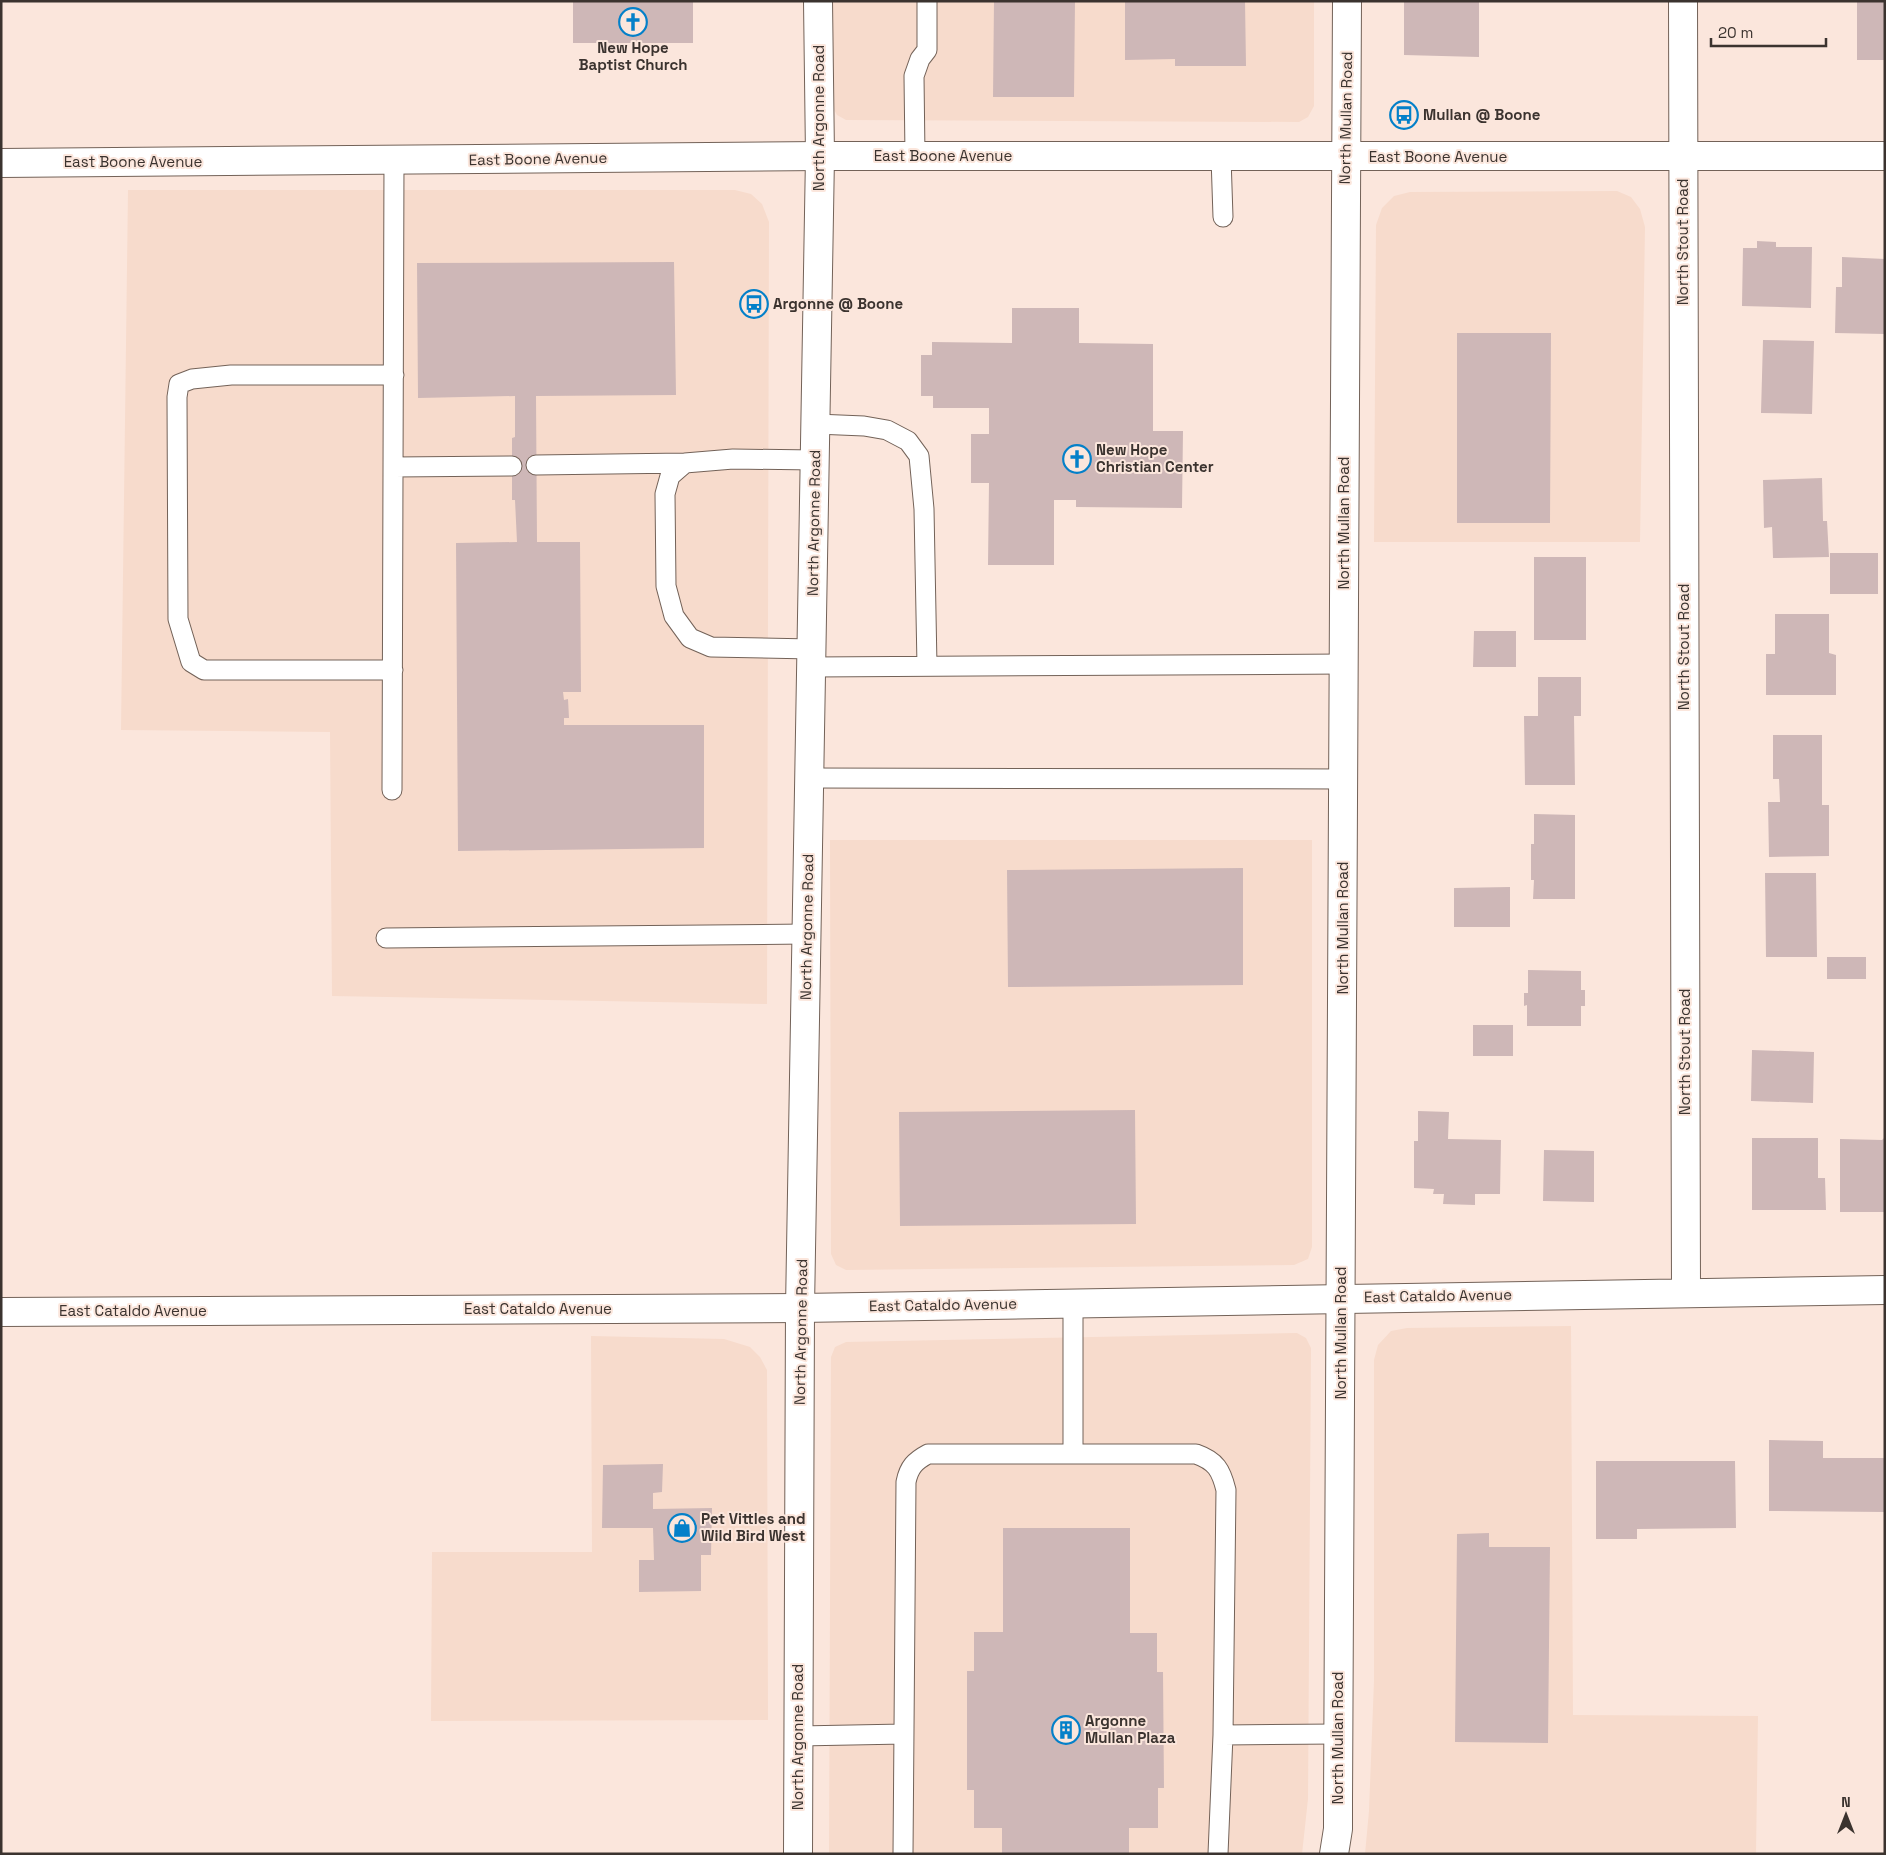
<svg xmlns="http://www.w3.org/2000/svg" width="1886" height="1855" font-family="'Space Grotesk',sans-serif">
<rect width="100%" height="100%" fill="#fbe6dc"/>
<path fill="#f7dbcc" d="M 832,1 L 1314,1 L 1314,106 L 1308,117 L 1299,122 L 846,120 L 837,115 L 832,106 Z
M 128,190 L 735,190 L 751,194 L 762,204 L 769,222 L 767,1004 L 332,996 L 330,732 L 121,730 Z
M 1617,191 L 1631,197 L 1640,209 L 1645,227 L 1640,542 L 1374,542 L 1376,225 L 1382,208 L 1394,196 L 1410,192 Z
M 830,840 L 1312,840 L 1312,1247 L 1308,1259 L 1294,1265 L 846,1270 L 836,1265 L 831,1254 Z
M 1571,1326 L 1573,1715 L 1758,1716 L 1756,1854 L 1365,1854 L 1369,1811 L 1374,1681 L 1374,1360 L 1378,1345 L 1391,1331 L 1407,1328 Z
M 1297,1333 L 1306,1338 L 1311,1348 L 1308,1799 L 1302,1854 L 829,1854 L 831,1357 L 835,1347 L 846,1342 Z
M 591,1336 L 724,1339 L 750,1347 L 760,1357 L 767,1370 L 768,1720 L 431,1721 L 432,1552 L 592,1552 Z"/>
<path fill="#ceb7b7" d="M 573,1 L 693,1 L 693,43 L 573,43 Z
M 994,1 L 1075,1 L 1074,97 L 993,97 Z
M 1125,1 L 1245,1 L 1246,66 L 1175,66 L 1175,59 L 1125,60 Z
M 1404,1 L 1479,1 L 1479,57 L 1404,55 Z
M 1857,1 L 1885,1 L 1885,60 L 1857,60 Z
M 1757,241 L 1776,242 L 1776,247 L 1812,247 L 1811,308 L 1742,306 L 1743,248 L 1757,248 Z
M 1842,257 L 1885,259 L 1885,334 L 1835,333 L 1836,287 L 1842,287 Z
M 674,262 L 676,395 L 536,396 L 537,542 L 580,542 L 581,692 L 563,692 L 564,700 L 568,699 L 569,718 L 564,718 L 564,725 L 704,725 L 704,848 L 458,851 L 456,543 L 517,542 L 515,500 L 512,500 L 512,438 L 515,437 L 515,396 L 418,398 L 417,263 Z
M 1012,308 L 1079,308 L 1079,343 L 1153,344 L 1153,431 L 1183,431 L 1182,508 L 1076,507 L 1076,500 L 1054,500 L 1054,565 L 988,565 L 989,483 L 971,483 L 971,434 L 989,434 L 989,408 L 933,408 L 933,396 L 921,396 L 921,355 L 932,355 L 932,342 L 1012,343 Z
M 1457,333 L 1551,333 L 1550,523 L 1457,523 Z
M 1763,340 L 1814,341 L 1812,414 L 1761,413 Z
M 1822,478 L 1823,521 L 1827,521 L 1829,557 L 1773,558 L 1772,527 L 1764,528 L 1763,480 Z
M 1830,553 L 1878,553 L 1878,594 L 1830,594 Z
M 1534,557 L 1586,557 L 1586,640 L 1534,640 Z
M 1775,614 L 1829,614 L 1829,653 L 1836,655 L 1836,695 L 1766,695 L 1766,654 L 1775,654 Z
M 1474,631 L 1516,631 L 1516,667 L 1473,667 Z
M 1538,677 L 1581,677 L 1581,716 L 1574,716 L 1575,785 L 1525,785 L 1524,716 L 1538,716 Z
M 1773,735 L 1822,735 L 1822,805 L 1829,805 L 1829,856 L 1769,857 L 1768,802 L 1780,802 L 1779,779 L 1773,779 Z
M 1534,814 L 1575,815 L 1575,899 L 1533,899 L 1534,880 L 1531,880 L 1531,844 L 1534,844 Z
M 1243,868 L 1243,985 L 1008,987 L 1007,870 Z
M 1765,873 L 1816,873 L 1817,957 L 1766,957 Z
M 1510,887 L 1510,927 L 1454,927 L 1454,888 Z
M 1827,957 L 1866,957 L 1866,979 L 1827,979 Z
M 1528,970 L 1581,971 L 1581,990 L 1585,990 L 1585,1006 L 1581,1006 L 1581,1026 L 1527,1026 L 1527,1005 L 1524,1006 L 1524,993 L 1528,993 Z
M 1473,1025 L 1513,1025 L 1513,1056 L 1473,1056 Z
M 1752,1050 L 1814,1052 L 1813,1103 L 1751,1101 Z
M 1135,1110 L 1136,1224 L 900,1226 L 899,1112 Z
M 1418,1111 L 1449,1112 L 1448,1139 L 1501,1140 L 1500,1194 L 1475,1194 L 1475,1205 L 1443,1204 L 1444,1194 L 1433,1194 L 1434,1189 L 1414,1188 L 1414,1141 L 1418,1141 Z
M 1885,1137 L 1885,1212 L 1840,1212 L 1840,1139 L 1882,1140 Z
M 1752,1138 L 1818,1138 L 1818,1178 L 1825,1178 L 1826,1210 L 1752,1210 Z
M 1544,1150 L 1594,1151 L 1594,1202 L 1543,1201 Z
M 1769,1440 L 1823,1441 L 1823,1458 L 1885,1458 L 1885,1512 L 1769,1511 Z
M 1596,1461 L 1735,1461 L 1736,1528 L 1637,1529 L 1637,1539 L 1596,1539 Z
M 663,1464 L 662,1492 L 653,1493 L 653,1509 L 712,1508 L 711,1555 L 701,1555 L 701,1591 L 639,1592 L 639,1560 L 654,1560 L 653,1528 L 602,1528 L 603,1465 Z
M 1003,1528 L 1130,1528 L 1130,1633 L 1157,1633 L 1157,1672 L 1163,1672 L 1164,1788 L 1158,1788 L 1158,1828 L 1129,1828 L 1129,1854 L 1002,1854 L 1002,1828 L 974,1828 L 974,1790 L 967,1790 L 967,1671 L 974,1671 L 974,1632 L 1003,1632 Z
M 1489,1533 L 1489,1547 L 1550,1547 L 1548,1743 L 1455,1742 L 1457,1534 Z"/>
<g fill="none" stroke-linecap="round" stroke-linejoin="round">
<defs>
<path id="lane" d="M 915,156 L 914,76 L 920,59 L 927,50 L 927,1
M 1221,157 L 1223,217
M 816,424 L 864,426 L 887,430 L 908,441 L 919,456 L 924,509 L 927,666
M 536,465 L 685,463
M 394,467 L 512,466
M 812,649 L 711,647 L 690,638 L 674,616 L 666,586 L 665,494 L 670,476 L 685,463 L 733,459 L 815,460
M 812,667 L 1344,664
M 393,670 L 204,670 L 191,662 L 178,619 L 177,397 L 179,384 L 192,379 L 231,375 L 394,375
M 810,778 L 1343,779
M 392,790 L 394,161
M 386,938 L 807,934
M 1073,1303 L 1073,1454
M 1223,1735 L 1338,1734
M 799,1736 L 904,1734
M 903,1854 L 906,1482 C 909,1467 915,1461 928,1454 L 1196,1454 C 1216,1461 1221,1470 1226,1490 L 1223,1735 L 1218,1854"/>
<path id="street" d="M 1683,1 L 1686,1292
M 1,163 L 820,156 L 1885,156
M 1,1312 L 800,1308 L 1885,1290"/>
<path id="primary" d="M 798,1854 L 800,1308 L 820,156 L 818,1
M 1334,1854 L 1338,1829 L 1338,1801 L 1347,1"/>
</defs>
<use href="#lane" stroke="#736258" stroke-width="21"/>
<use href="#street" stroke="#736258" stroke-width="30"/>
<use href="#primary" stroke="#736258" stroke-width="30"/>
<use href="#lane" stroke="#fff" stroke-width="19"/>
<use href="#street" stroke="#fff" stroke-width="28"/>
<use href="#primary" stroke="#fff" stroke-width="28"/>
</g>
<defs>
<symbol id="church-ring" viewBox="-11 -11 22 22"><circle r="9.5" fill="#fbe6dc" stroke="#0480c9" stroke-width="1.5"/><path d="M-1.2-6h2.4v3.5h3.3v2.4h-3.3V6h-2.4V-.1h-3.3v-2.4h3.3Z" fill="#0480c9"/></symbol>
<symbol id="bus-ring" viewBox="-11 -11 22 22"><circle r="9.5" fill="#fbe6dc" stroke="#0480c9" stroke-width="1.5"/><path d="M-5-6H5V4H4V6H2V4H-2V6H-4V4H-5ZM-3.5-4V0h7V-4ZM-3.5 1.2v1.5H-2V1.2ZM2 1.2v1.5H3.5V1.2Z" fill="#0480c9"/></symbol>
<symbol id="shop-ring" viewBox="-11 -11 22 22"><circle r="9.5" fill="#fbe6dc" stroke="#0480c9" stroke-width="1.5"/><path d="M-5-2.5h2.3a2.7 3.5 0 0 1 5.4 0H5L5.5 6h-11ZM-1.5-2.5h3a1.5 2.3 0 0 0-3 0Z" fill="#0480c9"/></symbol>
<symbol id="building-ring" viewBox="-11 -11 22 22"><circle r="9.5" fill="#fbe6dc" stroke="#0480c9" stroke-width="1.5"/><path d="M-4-6H4V6H1V3H-1V6H-4ZM-2.5-4.3h1.7v1.8h-1.7ZM.8-4.3h1.7v1.8H.8ZM-2.5-1h1.7V.8h-1.7ZM.8-1h1.7V.8H.8Z" fill="#0480c9"/></symbol>
</defs>
<g fill-rule="evenodd">
<use href="#church-ring" x="617" y="6" width="32" height="32"/>
<use href="#bus-ring" x="1388" y="99" width="32" height="32"/>
<use href="#bus-ring" x="738" y="288" width="32" height="32"/>
<use href="#church-ring" x="1061" y="443" width="32" height="32"/>
<use href="#shop-ring" x="666" y="1512" width="32" height="32"/>
<use href="#building-ring" x="1050" y="1714" width="32" height="32"/>
</g>
<g text-anchor="middle" stroke-width="4" stroke-linejoin="round" paint-order="stroke">
<g font-size="15" font-weight="bold" fill="#3b332f" stroke="#fbe6dc" text-anchor="start">
<text x="633" y="53" text-anchor="middle">New Hope<tspan x="633" dy="17">Baptist Church</tspan></text>
<text x="1423" y="120">Mullan @ Boone</text>
<text x="773" y="309">Argonne @ Boone</text>
<text x="1096" y="455">New Hope<tspan x="1096" dy="17">Christian Center</tspan></text>
<text x="701" y="1524">Pet Vittles and<tspan x="701" dy="17">Wild Bird West</tspan></text>
<text x="1085" y="1726">Argonne<tspan x="1085" dy="17">Mullan Plaza</tspan></text>
</g>
<g font-size="15" fill="#3b332f" stroke="#fbe6dc">
<text transform="translate(819 118) rotate(-90)" y="5">North Argonne Road</text>
<text transform="translate(1346 118) rotate(-89)" y="5">North Mullan Road</text>
<text x="943" y="161">East Boone Avenue</text>
<text x="1438" y="162">East Boone Avenue</text>
<text transform="translate(538 159) rotate(-1)" y="5">East Boone Avenue</text>
<text x="133" y="167">East Boone Avenue</text>
<text transform="translate(1683 242) rotate(-90)" y="5">North Stout Road</text>
<text transform="translate(814 523) rotate(-89)" y="5">North Argonne Road</text>
<text transform="translate(1344 523) rotate(-90)" y="5">North Mullan Road</text>
<text transform="translate(1684 647) rotate(-90)" y="5">North Stout Road</text>
<text transform="translate(807 927) rotate(-89)" y="5">North Argonne Road</text>
<text transform="translate(1343 928) rotate(-90)" y="5">North Mullan Road</text>
<text transform="translate(1685 1052) rotate(-90)" y="5">North Stout Road</text>
<text transform="translate(1438 1296) rotate(-1)" y="5">East Cataldo Avenue</text>
<text transform="translate(943 1305) rotate(-1)" y="5">East Cataldo Avenue</text>
<text x="538" y="1314">East Cataldo Avenue</text>
<text x="133" y="1316">East Cataldo Avenue</text>
<text transform="translate(801 1332) rotate(-89)" y="5">North Argonne Road</text>
<text transform="translate(1341 1333) rotate(-90)" y="5">North Mullan Road</text>
<text transform="translate(798 1737) rotate(-90)" y="5">North Argonne Road</text>
<text transform="translate(1338 1738) rotate(-90)" y="5">North Mullan Road</text>
</g>
</g>
<rect width="1886" height="1855" fill="none" stroke="#3b332f" stroke-width="5"/>
<g transform="translate(1846 1815)" stroke="#fbe6dc" stroke-width="4" paint-order="stroke">
<path d="M0-4L9 19L0 12L-9 19Z" fill="#3b332f"/>
<text y="-8" font-size="14" font-weight="bold" text-anchor="middle" fill="#3b332f">N</text>
</g>
<path d="M1711 38v8h115v-8" fill="none" stroke="#3b332f" stroke-width="2.5"/>
<text x="1718" y="38" font-size="15" fill="#3b332f" stroke="#fbe6dc" stroke-width="4" paint-order="stroke">20 m</text>
</svg>
